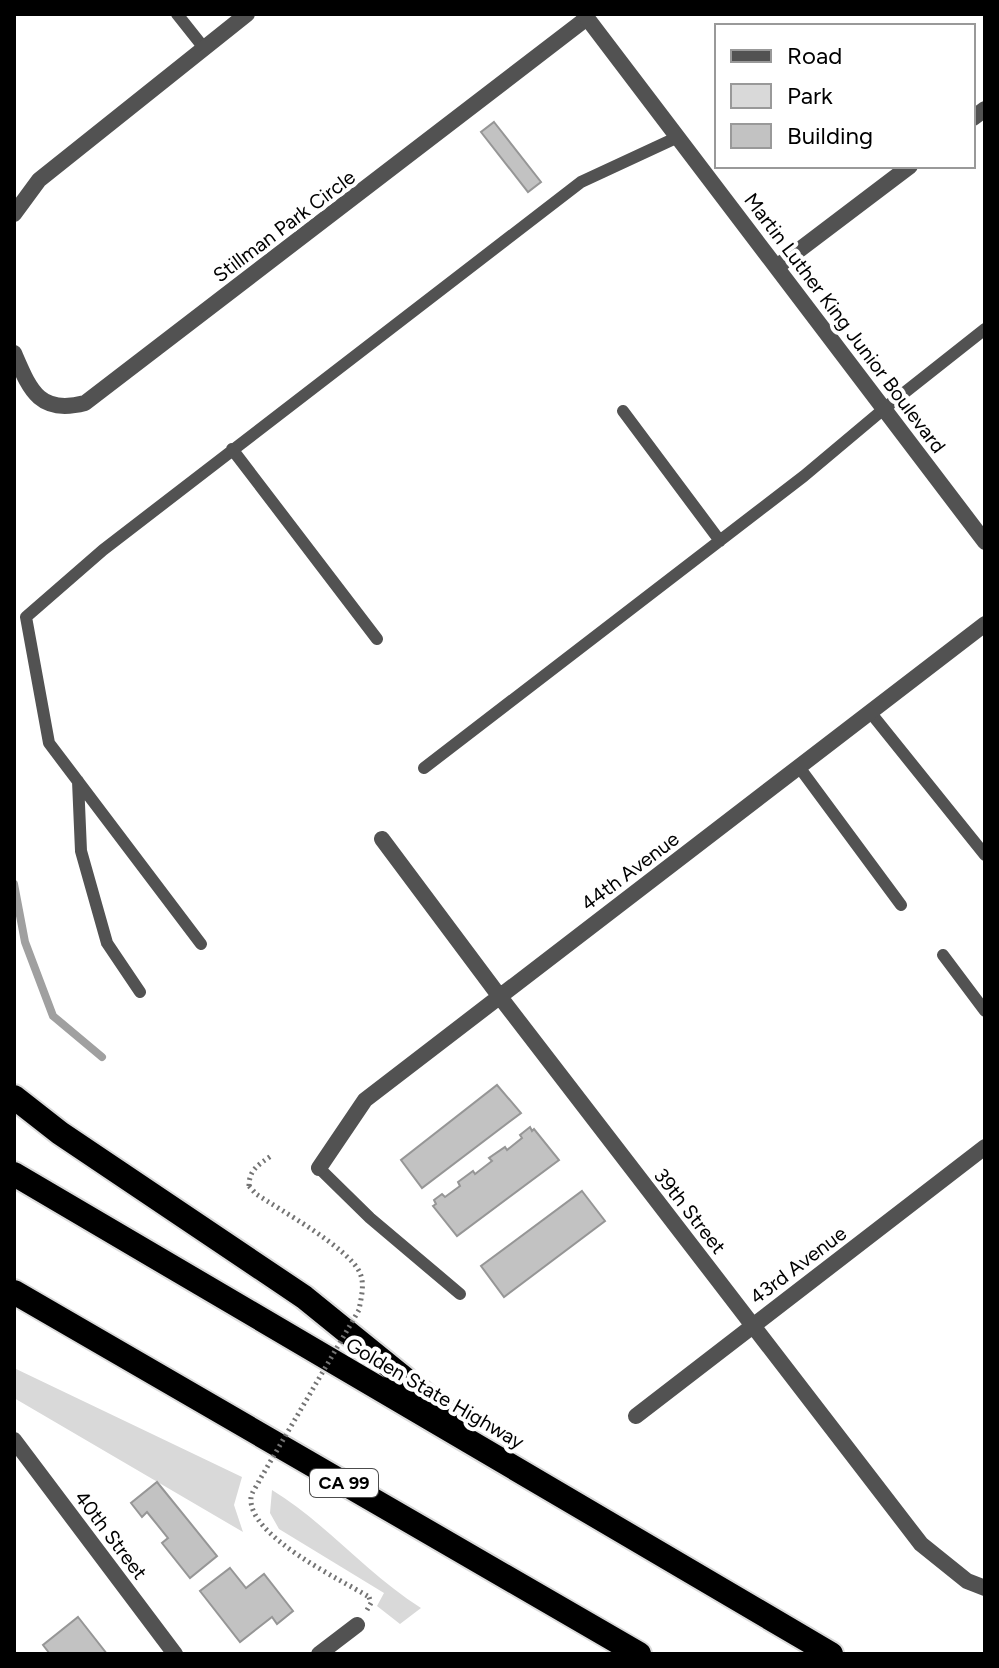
<svg xmlns="http://www.w3.org/2000/svg" width="999" height="1668" font-family="Figtree,sans-serif">
<rect width="100%" height="100%" fill="#fff"/>
<path fill="#d9d9d9" d="M 14,1368 L 242,1477 L 234,1505 L 243,1532 L 14,1398 Z
M 272,1490 C 326,1523 367,1574 421,1608 L 400,1624 L 377,1606 L 384,1593 L 279,1529 L 270,1513 Z"/>
<g fill="none" stroke-linecap="round" stroke-linejoin="round">
<path stroke="#a0a0a0" stroke-width="8" d="M 14,884 L 25,942 L 53,1016 L 102,1057"/>
</g>
<path fill="#c2c2c2" stroke="#969696" stroke-width="2" d="M 494,122 L 541,182 L 528,192 L 481,132 Z
M 497,1085 L 521,1113 L 422,1188 L 401,1160 Z
M 530,1127 L 532,1131 L 534,1129 L 559,1160 L 457,1236 L 433,1206 L 436,1204 L 434,1200 L 442,1194 L 445,1197 L 460,1186 L 458,1182 L 473,1171 L 475,1174 L 492,1161 L 489,1158 L 505,1147 L 507,1150 L 522,1138 L 520,1135 Z
M 582,1191 L 605,1221 L 504,1297 L 481,1266 Z
M 157,1482 L 217,1556 L 190,1578 L 162,1543 L 168,1538 L 147,1512 L 142,1517 L 131,1503 Z
M 230,1568 L 246,1588 L 264,1574 L 293,1611 L 277,1624 L 272,1617 L 240,1642 L 200,1591 Z
M 78,1617 L 107,1654 L 50,1654 L 43,1645 Z"/>
<g fill="none" stroke-linecap="round" stroke-linejoin="round">
<defs>
<path id="motorway" d="M 14,1097 L 60,1133 L 304,1297 L 457,1421
M 14,1174 L 831,1654
M 14,1292 L 639,1654"/>
</defs>
<use href="#motorway" stroke="#dbdbdb" stroke-width="28"/>
<path stroke="#747474" stroke-width="5" stroke-dasharray="2 4" stroke-linecap="butt" d="M 249,1186 C 249,1170 258,1165 271,1156
M 367,1610 L 371,1603 L 369,1597"/>
<path stroke="#525252" stroke-width="12" d="M 177,14 L 204,48
M 623,411 L 720,541
M 232,449 L 377,639
M 870,712 L 985,855
M 799,767 L 901,905
M 424,768 L 804,476 L 885,408 L 985,329
M 78,781 L 81,851 L 107,943 L 140,992
M 201,944 L 49,743 L 26,617 L 103,550 L 581,182 L 678,137
M 943,955 L 985,1011
M 319,1168 L 370,1218 L 460,1294"/>
<path stroke="#525252" stroke-width="16" d="M 973,118 L 985,109
M 14,214 L 39,180 L 247,14
M 778,266 L 910,166
M 14,353 C 30,390 39,415 85,403 L 587,18
M 382,839 L 500,997 L 921,1544 L 967,1581 L 985,1588
M 319,1168 L 365,1100 L 985,624
M 636,1416 L 985,1147
M 14,1440 L 175,1654
M 319,1654 L 357,1625"/>
<path stroke="#525252" stroke-width="16" d="M 584,14 L 985,542"/>
<use href="#motorway" stroke="#000" stroke-width="24"/>
<path stroke="#747474" stroke-width="5" stroke-dasharray="2 4" stroke-linecap="butt" d="M 249,1186 L 256,1194 C 280,1210 349,1248 360,1273 C 365,1285 361,1298 359,1310 L 259,1481 C 257,1486 251,1493 251,1498 C 248,1536 340,1579 369,1597"/>
</g>
<g text-anchor="middle" stroke-width="8" stroke-linejoin="round" paint-order="stroke">
<rect fill="#fff" stroke="#4c4c4c" stroke-width="2" x="310" y="1469" width="68" height="28" rx="6"/>
<g font-size="18" font-weight="bold" fill="#000">
<text x="344" y="1489">CA 99</text>
</g>
<g font-size="20" fill="#000" stroke="#fff">
<text transform="translate(284 226) rotate(-37)" y="7">Stillman Park Circle</text>
<text transform="translate(845 323) rotate(53)" y="7">Martin Luther King Junior Boulevard</text>
<text transform="translate(630 871) rotate(-37)" y="7">44th Avenue</text>
<text transform="translate(690 1211) rotate(52)" y="7">39th Street</text>
<text transform="translate(798 1265) rotate(-37)" y="7">43rd Avenue</text>
<text transform="translate(435 1393) rotate(30)" y="7">Golden State Highway</text>
<text transform="translate(111 1535) rotate(53)" y="7">40th Street</text>
</g>
</g>
<rect width="999" height="1668" fill="none" stroke="#000000" stroke-width="32"/>
<rect x="715" y="24" width="260" height="144" fill="#ffffff" stroke="#999999" stroke-width="2"/>
<rect x="731" y="50" width="40" height="12" fill="#525252" stroke="#999999" stroke-width="2"/>
<text x="787" y="64" font-size="24" fill="#000000">Road</text>
<rect x="731" y="84" width="40" height="24" fill="#d9d9d9" stroke="#999999" stroke-width="2"/>
<text x="787" y="104" font-size="24" fill="#000000">Park</text>
<rect x="731" y="124" width="40" height="24" fill="#c2c2c2" stroke="#999999" stroke-width="2"/>
<text x="787" y="144" font-size="24" fill="#000000">Building</text>
</svg>
